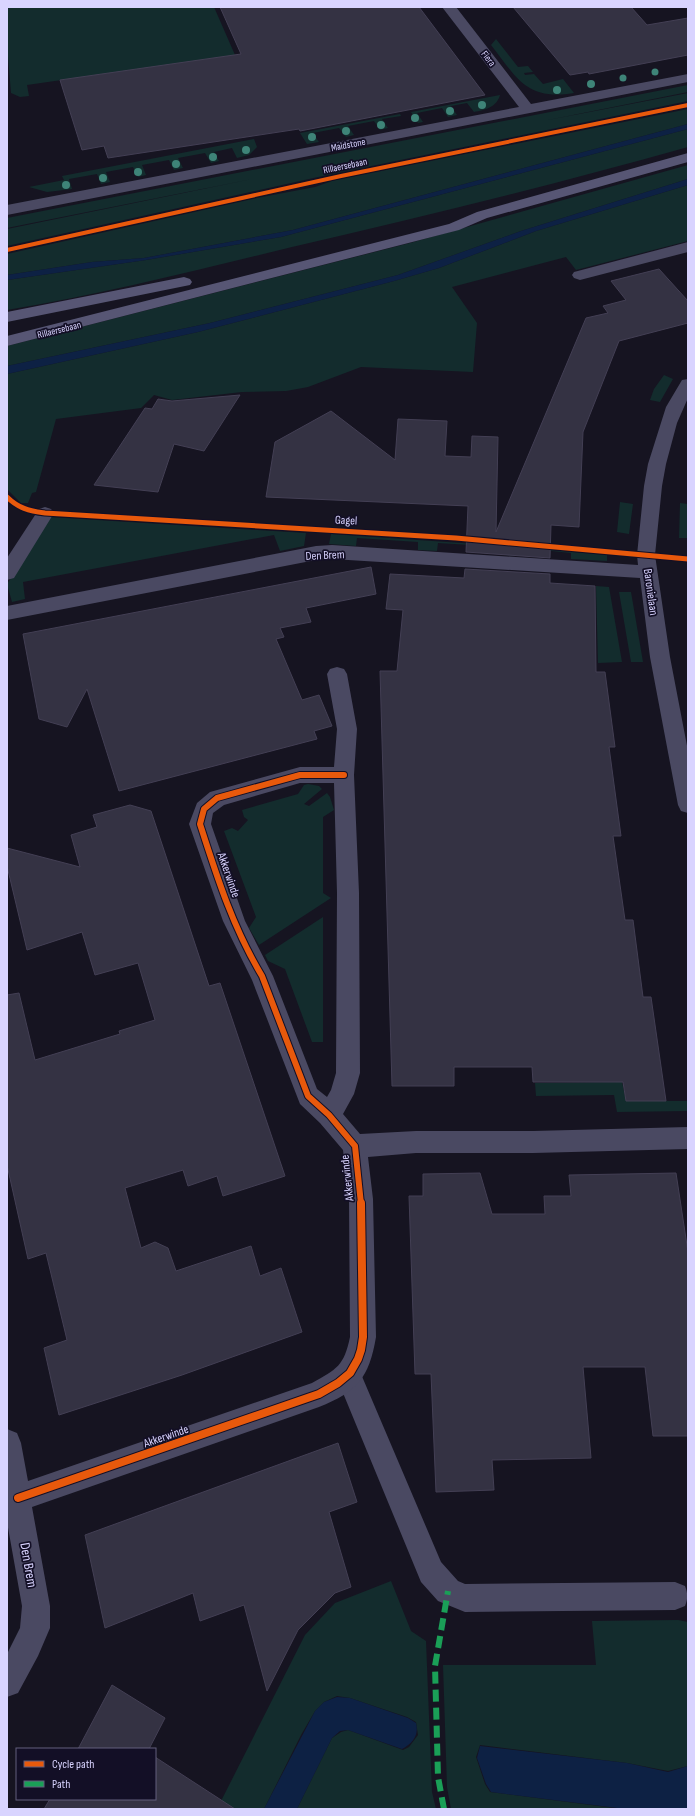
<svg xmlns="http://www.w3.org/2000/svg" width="695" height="1816" font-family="'Sofia Sans Condensed',sans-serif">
<rect width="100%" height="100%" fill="#161421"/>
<path fill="#132c2d" d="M 7,7 L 214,7 L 235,55 L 27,85 L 29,96 L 20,97 L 11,93 L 7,45 Z
M 496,39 L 518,67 L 528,66 L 533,72 L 524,73 L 525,75 L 534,74 L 543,84 L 563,79 L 574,93 C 526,101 517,78 491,45 Z
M 688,85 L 688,92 L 7,228 L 7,218 Z
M 688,93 L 688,101 L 318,177 L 7,246 L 7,229 L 444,140 Z
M 500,95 C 497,107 485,110 474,112 L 467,103 L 451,106 L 457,115 L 448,117 L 442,108 L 417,113 L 423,122 L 418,123 L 411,112 Z
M 688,109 L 688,124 L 293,230 L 144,258 L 92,262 L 7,275 L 7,254 L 257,198 L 315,187 L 332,181 Z
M 400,114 L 401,116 L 382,119 L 388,128 L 380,130 L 374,121 L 348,126 L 354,135 L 346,137 L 339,128 L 313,133 L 319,142 L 307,144 L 300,133 Z
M 688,129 L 688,147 C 557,184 425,216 292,247 C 198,270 103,294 7,310 L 7,280 L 146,260 L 281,237 Z
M 254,139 L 257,147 L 249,155 L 237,158 L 232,148 L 214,152 L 219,161 L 211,163 L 205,153 L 178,158 L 183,168 L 174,170 L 169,160 L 142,165 L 146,175 L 138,177 L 133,167 L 106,172 L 110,182 L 101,184 L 97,174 L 69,179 L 72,189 L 47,192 L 29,187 L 64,180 L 62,176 Z
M 688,165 L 688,179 L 521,231 L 398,275 L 210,323 L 7,366 L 7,346 L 410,243 Z
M 688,185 L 688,241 L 576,270 L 566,257 L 452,287 L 477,323 L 473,372 L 361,367 L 308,387 L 286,391 L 242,392 L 172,400 L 154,395 L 141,408 L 56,419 L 36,492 L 32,493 L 28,503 L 21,503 L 7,489 L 7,374 L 198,332 L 394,281 L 439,268 L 536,231 Z
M 664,375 L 673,379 L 660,402 L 650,400 L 654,389 Z
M 620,502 L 633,504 L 629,534 L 617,532 Z
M 680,503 L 688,504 L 688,538 L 679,538 Z
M 50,517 L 306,533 L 304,546 L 280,551 L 274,535 L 23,582 L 25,599 L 12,602 L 7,584 Z
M 331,534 L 505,546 L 607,555 L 607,561 L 571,559 L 571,553 L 523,548 L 523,556 L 504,555 L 504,547 L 438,543 L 437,551 L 418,550 L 418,542 L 357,538 L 356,546 L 329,544 Z
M 596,586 L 609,587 L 622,662 L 598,663 Z
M 619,592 L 631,592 L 643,662 L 631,662 Z
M 308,784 L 319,786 L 322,789 L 304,804 L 309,806 L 327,793 L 330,797 L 334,810 L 323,817 L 323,893 L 331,898 L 259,945 L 249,928 L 256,917 L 224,831 L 232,828 L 238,831 L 248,820 L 244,817 L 242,810 L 298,794 L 304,785 Z
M 323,917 L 323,1042 L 312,1042 L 285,969 L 268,961 L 265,955 Z
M 622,1082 L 626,1101 L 688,1101 L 688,1111 L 617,1112 L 614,1095 L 536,1096 L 535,1083 Z
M 391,1581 L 411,1631 L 426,1641 L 432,1792 L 436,1809 L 297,1809 L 332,1738 L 341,1732 L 348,1730 L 403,1750 L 409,1747 L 418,1735 L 416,1722 L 407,1717 L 350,1698 L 337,1696 L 324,1702 L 315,1711 L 301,1735 L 264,1809 L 217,1809 L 305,1635 L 335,1603 Z
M 678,1620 L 688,1622 L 688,1766 L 668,1771 L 627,1763 L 480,1745 L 476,1757 L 485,1784 L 490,1792 L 622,1809 L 451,1809 L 447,1787 L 443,1665 L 596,1665 L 592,1621 Z"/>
<path fill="#0d2144" d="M 688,124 L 688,129 L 281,237 L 146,260 L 7,280 L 7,275 L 92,262 L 144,258 L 293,230 Z
M 688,179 L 688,185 L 536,231 L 439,268 L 394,281 L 198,332 L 7,374 L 7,366 L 210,323 L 398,275 L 521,231 Z
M 337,1697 L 350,1698 L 408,1718 L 416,1723 C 419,1735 413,1743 402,1749 L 348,1730 L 340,1731 L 332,1738 L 297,1809 L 264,1809 L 315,1711 L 324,1702 Z
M 480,1746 L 627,1763 L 668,1772 L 688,1766 L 688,1809 L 625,1809 L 491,1792 L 486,1784 L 477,1758 Z"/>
<path fill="#343243" stroke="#433f54" d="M 220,7 L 419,7 L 485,95 L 300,131 L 299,129 L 108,158 L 104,146 L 82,150 L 60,80 L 241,54 Z
M 513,7 L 631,7 L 647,25 L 688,18 L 688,55 L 589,74 L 588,72 L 570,75 Z
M 659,269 L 688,301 L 688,323 L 619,341 L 583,432 L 579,527 L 551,525 L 550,558 L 466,552 L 468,506 L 266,497 L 275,442 L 331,411 L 395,460 L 398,419 L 447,421 L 445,456 L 471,457 L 472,436 L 498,437 L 496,532 L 586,318 L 608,313 L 603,306 L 626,300 L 611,281 Z
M 240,395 L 204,451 L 174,444 L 158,492 L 94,485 L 145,408 L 152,409 L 158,399 L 172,401 Z
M 371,567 L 376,594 L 306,608 L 311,622 L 280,628 L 284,637 L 276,639 L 302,700 L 319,695 L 332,726 L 314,731 L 317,739 L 119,791 L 87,689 L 67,727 L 39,719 L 23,634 Z
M 465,569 L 550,574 L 550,583 L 595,586 L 596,672 L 605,672 L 615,747 L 609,747 L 621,836 L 613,836 L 625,920 L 633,920 L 643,997 L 651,997 L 666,1101 L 626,1101 L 623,1082 L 533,1082 L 532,1067 L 454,1067 L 454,1086 L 392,1086 L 380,671 L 397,671 L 403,610 L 386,609 L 390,574 L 464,578 Z
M 130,805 L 151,811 L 209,986 L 220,983 L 285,1176 L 223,1196 L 217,1176 L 188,1186 L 183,1170 L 125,1188 L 141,1248 L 155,1242 L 168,1248 L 176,1271 L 251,1246 L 260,1276 L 281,1268 L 302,1332 L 182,1375 L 59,1415 L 44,1348 L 67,1340 L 46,1253 L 28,1259 L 7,1165 L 7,995 L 19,993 L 35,1060 L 120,1034 L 119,1031 L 155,1020 L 138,963 L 95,975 L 82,932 L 27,950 L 7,866 L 7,848 L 80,867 L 71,835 L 97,827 L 93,815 Z
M 480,1173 L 492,1214 L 545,1214 L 544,1196 L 571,1196 L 569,1175 L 676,1173 L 688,1252 L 688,1436 L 653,1436 L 645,1367 L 583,1367 L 591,1458 L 492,1460 L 494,1490 L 436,1492 L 431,1374 L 415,1374 L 409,1196 L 423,1196 L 423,1174 Z
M 338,1443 L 357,1502 L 329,1512 L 351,1587 L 335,1593 L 298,1630 L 267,1691 L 244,1605 L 200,1621 L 193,1593 L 105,1628 L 85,1535 Z
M 112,1685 L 165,1718 L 149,1749 L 78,1749 Z
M 155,1757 L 235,1809 L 44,1809 L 50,1799 L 155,1799 Z"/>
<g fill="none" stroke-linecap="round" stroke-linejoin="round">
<path fill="#4a4962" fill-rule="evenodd" d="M 688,242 L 688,252 L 580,280 L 574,278 L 572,275 L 574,272 Z
M 349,1363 L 358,1367 L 441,1562 L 458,1581 L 465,1584 L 675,1582 L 685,1586 C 688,1594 688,1598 685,1606 L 675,1610 L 465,1612 L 438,1601 L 421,1582 L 336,1376 L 340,1367 Z"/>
<path fill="#4a4962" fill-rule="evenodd" d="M 442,7 L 456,7 L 531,104 L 688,74 L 688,82 L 7,215 L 7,205 L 519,107 Z
M 688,379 L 688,398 L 677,423 L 666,464 L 662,486 L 655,555 L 670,657 L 688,751 L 688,813 L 681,811 L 678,805 L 650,657 L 640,578 L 332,559 L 316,560 L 7,620 L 7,606 L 316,546 L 332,545 L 638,565 L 637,555 L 644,486 L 648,464 L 666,407 L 682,380 Z
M 45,507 L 51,509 L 54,513 L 14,578 L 7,580 L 7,558 L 39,509 Z
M 337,667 L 344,669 L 347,674 L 357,729 L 354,775 L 359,893 L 360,1073 L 354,1094 L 343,1114 L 360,1134 L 416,1131 L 533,1131 L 688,1127 L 688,1149 L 533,1153 L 416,1153 L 368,1157 L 373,1199 L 376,1337 C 369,1378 357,1392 319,1407 L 32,1507 L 50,1606 L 50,1628 L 38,1656 L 18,1693 L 7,1697 L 7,1654 L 20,1628 L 22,1606 L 7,1522 L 7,1429 L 17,1433 L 21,1443 L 28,1481 L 312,1383 C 337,1369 344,1366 350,1337 L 349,1199 L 343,1150 L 320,1123 L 300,1104 L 252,980 L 223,921 L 189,824 L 197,803 L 210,792 L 300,767 L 334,767 L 337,729 L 327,674 L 330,669 ZM 300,783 L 334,783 L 337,893 L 336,1073 L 331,1090 L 327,1097 L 317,1089 L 273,976 L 245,921 L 211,824 L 213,813 L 224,805 Z"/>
<path fill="#575674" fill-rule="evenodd" d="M 688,153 L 688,162 L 487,218 L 459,230 L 7,346 L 7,336 L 449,224 L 477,212 Z
M 184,277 L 190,279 L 192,282 L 190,285 L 7,322 L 7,312 Z"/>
<path stroke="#1a9f57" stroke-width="6" stroke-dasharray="12 6" stroke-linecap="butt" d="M 444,1809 L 438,1777 L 435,1666 L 448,1591"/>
<defs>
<path id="cycleway-far3" d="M 7,250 L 341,176 L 688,105"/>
<path id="cycleway-far2" d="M 7,497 C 18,508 29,511 45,513 L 456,538 L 688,559"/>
<path id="cycleway-far1" d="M 344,775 L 300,775 L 217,798 L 204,809 L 200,824 C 217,877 233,928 262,976 L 308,1096 L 329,1115 L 355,1146 L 361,1204"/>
<path id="cycleway" d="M 18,1498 L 319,1394 L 338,1383 L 350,1373 L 358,1359 L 361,1350 L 363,1337 L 361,1203"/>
</defs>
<use href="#cycleway-far3" stroke="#130f26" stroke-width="5.5"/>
<use href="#cycleway-far2" stroke="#130f26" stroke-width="7"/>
<use href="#cycleway-far1" stroke="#130f26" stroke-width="8"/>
<use href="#cycleway" stroke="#130f26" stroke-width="10"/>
<use href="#cycleway-far3" stroke="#e8590c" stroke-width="4"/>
<use href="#cycleway-far2" stroke="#e8590c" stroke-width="5"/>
<use href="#cycleway-far1" stroke="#e8590c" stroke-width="6"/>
<use href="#cycleway" stroke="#e8590c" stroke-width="8"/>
</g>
<g fill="#3e8478">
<circle cx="655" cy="72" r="3.5"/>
<circle cx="623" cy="78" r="3.5"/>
<circle cx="591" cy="84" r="4"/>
<circle cx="557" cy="90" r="4"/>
<circle cx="482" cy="105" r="4"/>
<circle cx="450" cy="111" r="4"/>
<circle cx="415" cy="118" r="4"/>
<circle cx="381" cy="125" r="4"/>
<circle cx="346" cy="131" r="4"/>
<circle cx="312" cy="137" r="4"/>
<circle cx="246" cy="150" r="4"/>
<circle cx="213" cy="157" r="4"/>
<circle cx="176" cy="164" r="4"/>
<circle cx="138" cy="172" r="4"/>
<circle cx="103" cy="178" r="4"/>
<circle cx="66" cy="185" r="4"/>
</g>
<g text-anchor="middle" stroke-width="3.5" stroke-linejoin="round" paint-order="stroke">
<g font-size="10" fill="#d9d4ff" stroke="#130f26">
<text transform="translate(489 58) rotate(52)" y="4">Fiera</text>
<text transform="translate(348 144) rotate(-11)" y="4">Maidstone</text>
<text transform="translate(345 165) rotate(-12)" y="4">Rillaersebaan</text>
<text transform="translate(59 329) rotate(-14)" y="4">Rillaersebaan</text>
</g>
<g font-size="12" fill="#d9d4ff" stroke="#130f26">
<text transform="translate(346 520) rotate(3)" y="4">Gagel</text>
<text transform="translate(325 555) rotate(-3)" y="4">Den Brem</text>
<text transform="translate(651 592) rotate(82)" y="4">Baronielaan</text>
<text transform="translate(229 875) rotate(71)" y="4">Akkerwinde</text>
<text transform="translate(347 1178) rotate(-96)" y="4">Akkerwinde</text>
<text transform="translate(166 1436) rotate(-19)" y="4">Akkerwinde</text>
</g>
<g font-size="14" fill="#d9d4ff" stroke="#130f26">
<text transform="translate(29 1565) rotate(80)" y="5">Den Brem</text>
</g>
</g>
<rect width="695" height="1816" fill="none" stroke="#d9d4ff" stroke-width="16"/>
<rect x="16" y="1748" width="140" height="52" fill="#130f26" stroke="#625e7d"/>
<rect x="24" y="1761" width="20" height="6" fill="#e8590c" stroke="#625e7d"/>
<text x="52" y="1768" font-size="12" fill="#d9d4ff">Cycle path</text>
<rect x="24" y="1781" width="20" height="6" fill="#1a9f57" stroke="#625e7d"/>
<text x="52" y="1788" font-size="12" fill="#d9d4ff">Path</text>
</svg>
